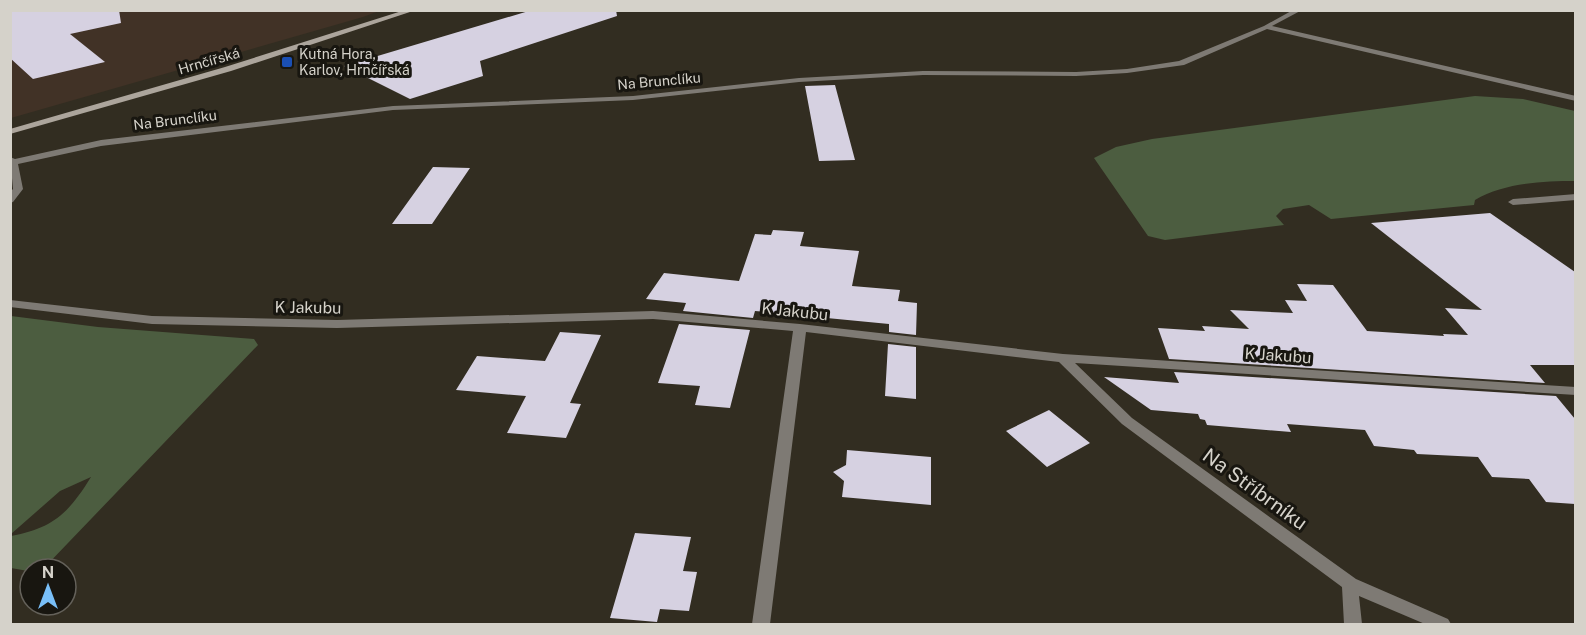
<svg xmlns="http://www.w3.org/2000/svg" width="1586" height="635" font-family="'Public Sans',sans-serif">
<rect width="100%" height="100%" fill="#322d21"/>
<path fill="#413226" d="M 11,11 L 379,11 L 363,17 L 11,118 Z"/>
<path fill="#4c5d40" d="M 1475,96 L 1523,99 L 1575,111 L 1575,181 C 1543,181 1504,183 1475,200 L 1474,205 L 1331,219 L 1309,205 L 1283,209 L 1276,216 L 1284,225 L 1165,240 L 1148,236 L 1094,158 L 1116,147 L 1152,139 Z
M 11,316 L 98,327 L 254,339 L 258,345 L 44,568 L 28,571 L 11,568 L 11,536 C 53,528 68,514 91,477 L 60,491 L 11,534 Z"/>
<path fill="#d6d1e1" d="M 10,10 L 119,10 L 121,23 L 70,34 L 105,62 L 33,79 L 10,58 Z
M 532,10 L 616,10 L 617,16 L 480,61 L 483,76 L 410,99 L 344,66 Z
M 835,85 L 855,160 L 819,161 L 805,86 Z
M 433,167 L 470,168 L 432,224 L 392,224 Z
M 1490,213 L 1575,272 L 1575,365 L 1530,365 L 1545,383 L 1169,359 L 1158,328 L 1205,331 L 1202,326 L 1249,329 L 1230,310 L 1293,313 L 1285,300 L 1307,301 L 1297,284 L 1333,285 L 1367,331 L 1444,336 L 1443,334 L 1468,335 L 1445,308 L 1482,310 L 1371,223 Z
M 773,230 L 804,232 L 800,246 L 859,251 L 852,286 L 900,290 L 898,301 L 917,303 L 916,335 L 889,332 L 889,324 L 755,311 L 753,318 L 683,311 L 686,303 L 646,299 L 664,273 L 739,281 L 755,234 L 771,235 Z
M 679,324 L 750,330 L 730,408 L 695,405 L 700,386 L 658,383 Z
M 560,332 L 601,335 L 570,403 L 581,404 L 566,438 L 507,433 L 526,396 L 456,390 L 477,356 L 545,361 Z
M 888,344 L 916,347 L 916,399 L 885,396 Z
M 1174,372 L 1556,396 L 1575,419 L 1575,504 L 1546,502 L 1529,479 L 1492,477 L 1478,457 L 1417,454 L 1414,450 L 1374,446 L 1365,430 L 1287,424 L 1291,432 L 1207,425 L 1205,420 L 1200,419 L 1198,414 L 1151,410 L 1104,377 L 1179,383 Z
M 1049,410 L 1090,443 L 1047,467 L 1006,431 Z
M 847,450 L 931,457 L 931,505 L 842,497 L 844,481 L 833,472 L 846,465 Z
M 635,533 L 691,537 L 683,571 L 697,572 L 689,611 L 660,609 L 657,622 L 610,618 Z"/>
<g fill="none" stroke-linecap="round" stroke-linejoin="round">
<path fill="#7e7a74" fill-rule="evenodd" d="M 1293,10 L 1302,10 L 1272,26 L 1576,96 L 1576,101 L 1267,29 L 1184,65 L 1127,73 L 1076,76 L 923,75 L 799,82 L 633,100 L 393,110 L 101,146 L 18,164 L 23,189 L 13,202 L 10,203 L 10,192 L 13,189 L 10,157 L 15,159 L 101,140 L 393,106 L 633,96 L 799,78 L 923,71 L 1076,72 L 1127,69 L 1179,61 L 1264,26 Z
M 1576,194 L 1576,200 L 1513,205 L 1508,202 L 1513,199 Z
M 10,300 L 152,316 L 337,320 L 653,311 L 800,324 L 1063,354 L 1576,387 L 1576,395 L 1075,363 L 1132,418 L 1356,579 L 1448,619 L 1451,624 L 1425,624 L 1359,596 L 1362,624 L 1344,624 L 1342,587 L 1122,424 L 1059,362 L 806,332 L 770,624 L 752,624 L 793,331 L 653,319 L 337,328 L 152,324 L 10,307 Z"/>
<path fill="#aca59c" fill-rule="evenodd" d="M 405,10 L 416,10 L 231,71 L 10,134 L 10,129 L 225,67 Z"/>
</g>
<rect fill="#1a4fb4" stroke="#181610" stroke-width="2" x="281" y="56" width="12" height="12" rx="3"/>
<g text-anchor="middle" stroke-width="6" stroke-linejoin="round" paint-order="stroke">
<g font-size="14" fill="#d5d2ca" stroke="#181610" text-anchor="start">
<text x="299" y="59">Kutná Hora,<tspan x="299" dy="16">Karlov, Hrnčířská</tspan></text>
</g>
<g font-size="14" fill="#d5d2ca" stroke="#181610">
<text transform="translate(209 61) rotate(-16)" y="5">Hrnčířská</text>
<text transform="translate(659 81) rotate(-5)" y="5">Na Brunclíku</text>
<text transform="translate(175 120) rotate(-7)" y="5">Na Brunclíku</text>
</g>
<g font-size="16" fill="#d5d2ca" stroke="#181610">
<text transform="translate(308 307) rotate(1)" y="6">K Jakubu</text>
<text transform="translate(795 311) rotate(6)" y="6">K Jakubu</text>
<text transform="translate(1278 355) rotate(4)" y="6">K Jakubu</text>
</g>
<g font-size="20" fill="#d5d2ca" stroke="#181610">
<text transform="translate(1255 489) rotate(36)" y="7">Na Stříbrníku</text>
</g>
</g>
<rect width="1586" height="635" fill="none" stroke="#d5d2ca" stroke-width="24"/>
<g transform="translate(48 587)"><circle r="28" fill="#181610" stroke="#64615a" stroke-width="1.5"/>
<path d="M0-4.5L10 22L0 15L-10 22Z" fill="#79bff8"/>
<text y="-9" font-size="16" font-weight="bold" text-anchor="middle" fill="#d5d2ca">N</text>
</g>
</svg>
